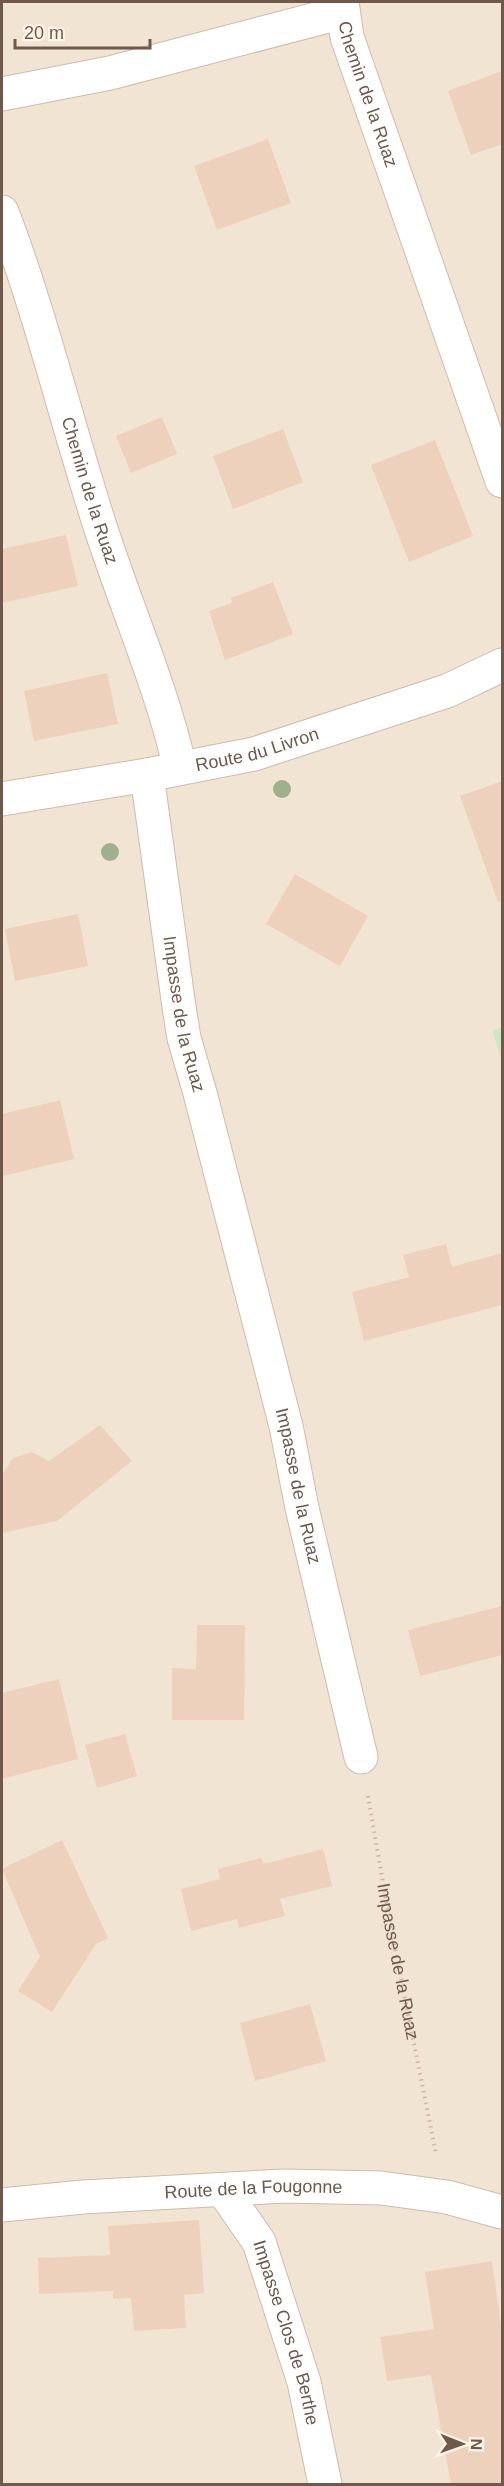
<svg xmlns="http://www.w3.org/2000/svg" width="504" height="2486" font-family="Helvetica,sans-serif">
<rect width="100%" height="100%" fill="#faf2e3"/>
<path fill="#f1e4d2" d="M 2,2 L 502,2 L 502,1027 L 492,1031 L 502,1061 L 502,2484 L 2,2484 Z"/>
<path fill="#d0e6c3" d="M 502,1027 L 502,1061 L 492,1031 Z"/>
<path fill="#edd1bd" d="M 502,71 L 502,144 L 471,155 L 448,91 Z
M 268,139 L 291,203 L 217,230 L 194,166 Z
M 162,417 L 177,454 L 131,473 L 116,436 Z
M 283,429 L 303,482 L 233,509 L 213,456 Z
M 435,440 L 473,536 L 409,562 L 371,465 Z
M 66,535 L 78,586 L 2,603 L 2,549 Z
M 273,582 L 293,634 L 225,660 L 209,611 L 232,603 L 231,598 Z
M 107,673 L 118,724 L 34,741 L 24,691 Z
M 502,781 L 502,901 L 498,902 L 460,796 Z
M 295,874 L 368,916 L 340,966 L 266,924 Z
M 78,914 L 88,966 L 15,981 L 5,929 Z
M 60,1100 L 74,1159 L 2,1176 L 2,1114 Z
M 446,1244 L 452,1267 L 502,1253 L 502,1305 L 364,1341 L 352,1292 L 409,1277 L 403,1255 Z
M 100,1425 L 132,1461 L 57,1521 L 2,1533 L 2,1475 L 13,1458 L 32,1452 L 49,1461 Z
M 502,1606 L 502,1655 L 420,1676 L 408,1630 Z
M 197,1625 L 245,1625 L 244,1720 L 172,1720 L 172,1668 L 196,1669 Z
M 59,1679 L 78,1759 L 2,1779 L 2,1693 Z
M 125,1734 L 137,1776 L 97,1788 L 85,1745 Z
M 62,1840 L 108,1938 L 96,1944 L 52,2012 L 18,1991 L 40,1957 L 2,1869 Z
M 323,1849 L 332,1886 L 280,1899 L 285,1916 L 239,1928 L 237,1919 L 191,1931 L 181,1889 L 220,1879 L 218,1869 L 262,1858 L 263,1864 Z
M 310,2004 L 326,2061 L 255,2081 L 240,2023 Z
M 199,2220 L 204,2293 L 184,2295 L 186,2328 L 134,2331 L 131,2298 L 113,2299 L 113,2291 L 39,2294 L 38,2258 L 110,2255 L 108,2226 Z
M 492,2261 L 502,2332 L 502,2484 L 451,2484 L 431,2375 L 387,2381 L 380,2337 L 434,2329 L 425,2272 Z"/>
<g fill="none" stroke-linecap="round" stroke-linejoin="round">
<defs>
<g id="minor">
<path id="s2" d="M 342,2 L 347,37 L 502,481"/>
<path d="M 2,94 L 110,73 L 343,12"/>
<path id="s3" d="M 2,212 C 41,314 66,421 100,526 C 126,607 161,685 180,768"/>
<path id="s4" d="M 147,775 L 179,1007 L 184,1038 L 200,1093 L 286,1426 L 302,1508 L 361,1757"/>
<path id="s5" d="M 2,799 L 147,775 L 254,754 L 447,691 L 502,665"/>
<path id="s6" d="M 223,2190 L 259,2242 L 304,2382 L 325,2484"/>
<path id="s7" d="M 2,2205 L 83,2197 L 284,2186 L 381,2188 L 447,2197 L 502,2212"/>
</g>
</defs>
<use href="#minor" stroke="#cdbcad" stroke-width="35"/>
<path stroke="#d2b5a0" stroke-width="4" stroke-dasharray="1.5 4.5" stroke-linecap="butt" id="s1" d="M 368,1796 L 390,1923 L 436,2154"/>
<use href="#minor" stroke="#fff" stroke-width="33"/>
</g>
<g fill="#9fb08d">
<circle cx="282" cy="789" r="9"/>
<circle cx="110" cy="852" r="9"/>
</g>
<g text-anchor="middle" stroke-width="4.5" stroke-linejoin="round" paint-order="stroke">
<g font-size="18" fill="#70594b" stroke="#fdf6e8">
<text dy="6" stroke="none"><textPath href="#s2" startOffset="96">Chemin de la Ruaz</textPath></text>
<text dy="6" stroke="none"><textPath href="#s3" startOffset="292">Chemin de la Ruaz</textPath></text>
<text dy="6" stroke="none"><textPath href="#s5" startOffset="260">Route du Livron</textPath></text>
<text dy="6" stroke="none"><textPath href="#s4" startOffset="242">Impasse de la Ruaz</textPath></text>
<text dy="6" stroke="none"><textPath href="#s4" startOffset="728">Impasse de la Ruaz</textPath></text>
<text dy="6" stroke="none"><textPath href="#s1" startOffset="168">Impasse de la Ruaz</textPath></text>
<text dy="6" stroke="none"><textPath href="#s7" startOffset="252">Route de la Fougonne</textPath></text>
<text dy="6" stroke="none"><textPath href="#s6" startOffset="158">Impasse Clos de Berthe</textPath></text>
</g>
</g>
<rect width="504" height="2486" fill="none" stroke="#70594b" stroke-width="6"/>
<g transform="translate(462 2444) rotate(91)" stroke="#fdf6e8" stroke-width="4.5" paint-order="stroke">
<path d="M0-4.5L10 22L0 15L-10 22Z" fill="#70594b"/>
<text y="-9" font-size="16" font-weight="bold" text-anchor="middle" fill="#70594b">N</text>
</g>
<path d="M15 39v9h135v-9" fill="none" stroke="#70594b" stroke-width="3"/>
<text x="24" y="39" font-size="18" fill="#70594b" stroke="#fdf6e8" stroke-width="4.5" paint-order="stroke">20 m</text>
</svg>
